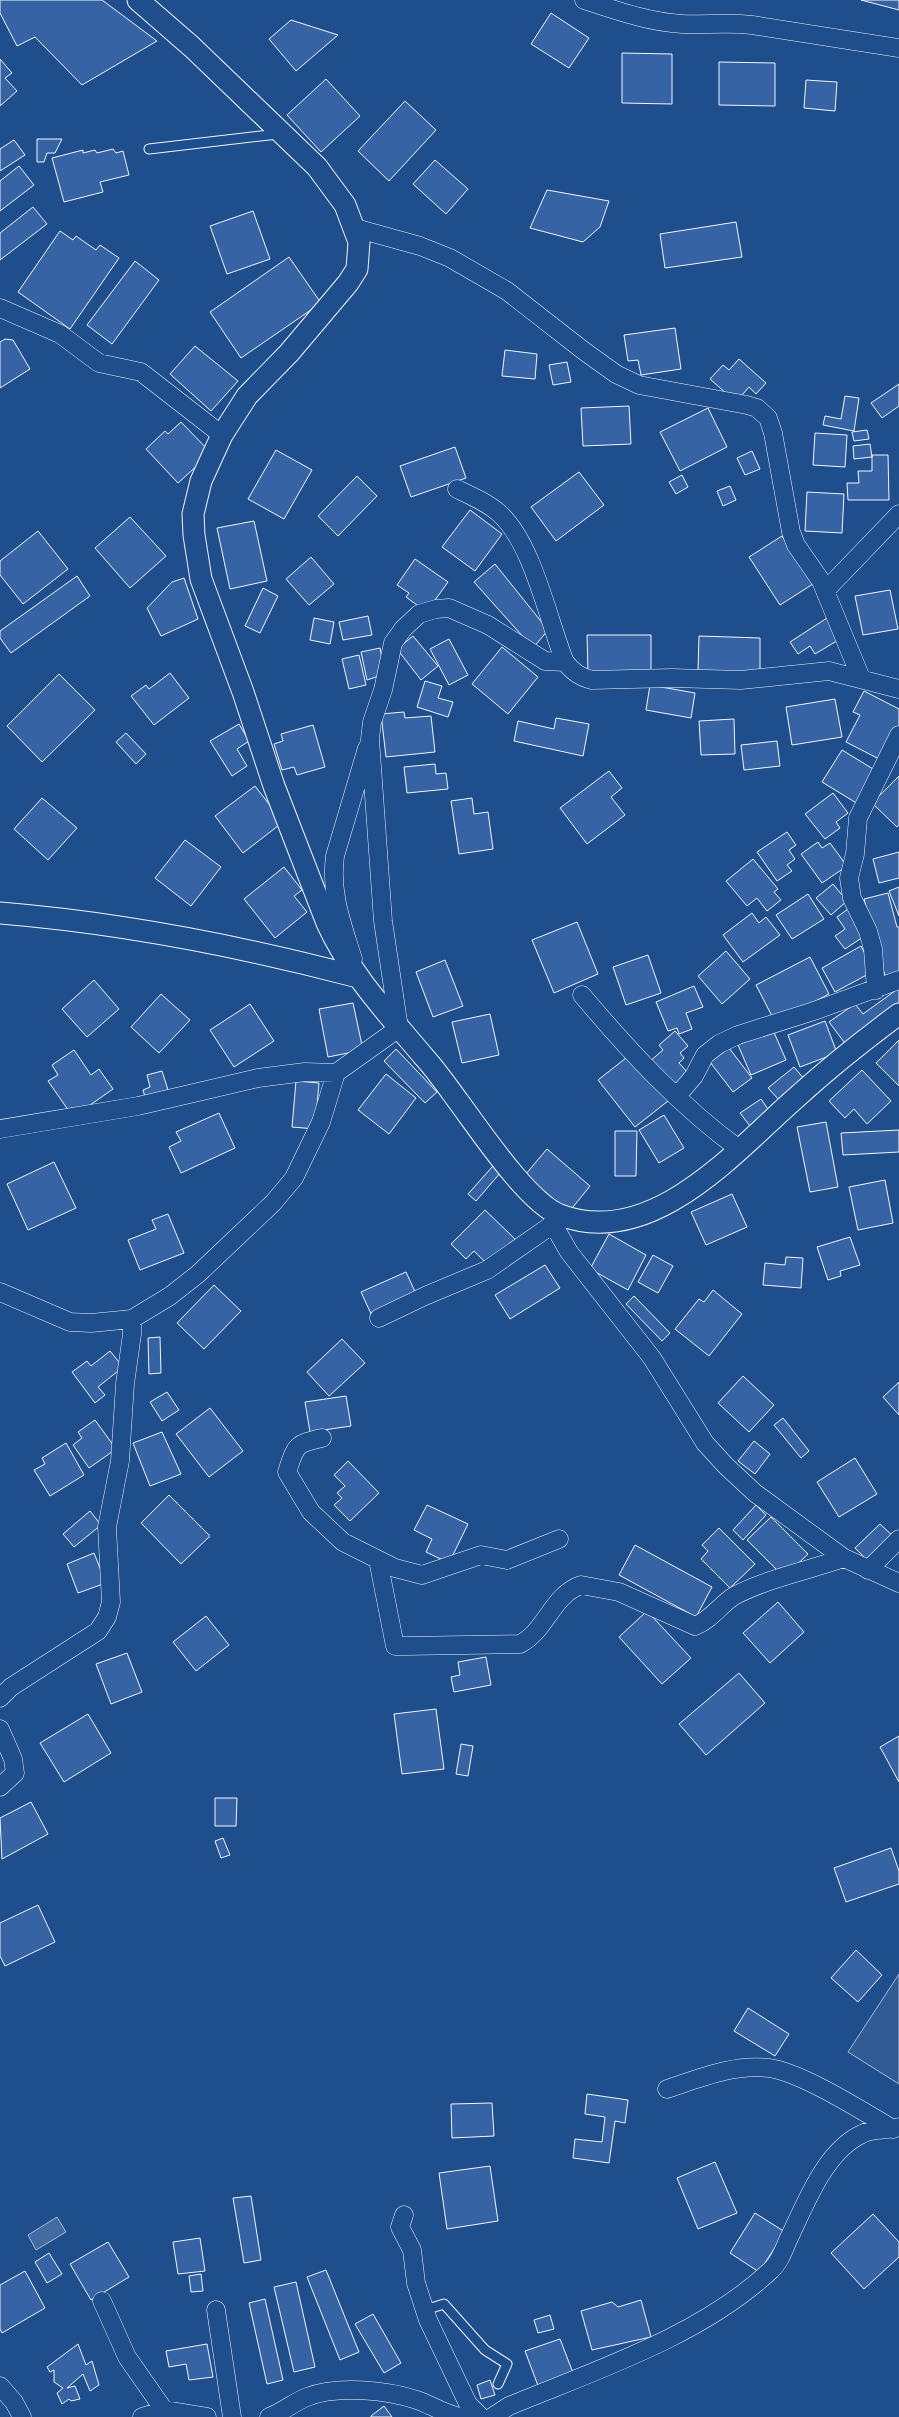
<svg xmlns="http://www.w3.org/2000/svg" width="899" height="2417" font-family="'Fira Sans',sans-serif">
<rect width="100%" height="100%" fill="#1f4e8c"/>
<path fill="#305b95" stroke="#a8bbd7" d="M 899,1974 L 899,2084 L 848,2052 Z"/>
<path fill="#446ba0" stroke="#a8bbd7" d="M 57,2217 L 66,2232 L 36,2250 L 28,2235 Z"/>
<path fill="#3563a3" stroke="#f2f6ff" d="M 0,0 L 102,0 L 157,41 L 82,85 L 35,37 L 17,46 L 0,13 Z
M 861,0 L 899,0 L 899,10 Z
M 551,13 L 589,38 L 569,68 L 531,44 Z
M 291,20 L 338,35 L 296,71 L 269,39 Z
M 622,53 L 672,54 L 672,104 L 622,103 Z
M 0,59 L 12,73 L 5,78 L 17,91 L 0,106 Z
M 719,62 L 775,63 L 775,106 L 719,105 Z
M 326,79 L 360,116 L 321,152 L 287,115 Z
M 806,80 L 837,82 L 835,111 L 804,108 Z
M 405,101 L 436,130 L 389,181 L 358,151 Z
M 37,139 L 62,139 L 55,153 L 47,153 L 44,162 L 37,162 Z
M 14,140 L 25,155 L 0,171 L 0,149 Z
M 113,149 L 116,153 L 123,151 L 129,175 L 100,182 L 103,192 L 64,202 L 52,158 L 83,150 L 83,153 L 95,150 L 97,153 Z
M 435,160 L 468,189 L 446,214 L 413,184 Z
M 19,166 L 34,185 L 0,211 L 0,181 Z
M 547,190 L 609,201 L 600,227 L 583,242 L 530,228 Z
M 33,207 L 47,224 L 0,260 L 0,233 Z
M 253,211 L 270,259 L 227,274 L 210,226 Z
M 736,222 L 742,257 L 665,268 L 660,234 Z
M 60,231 L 73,240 L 76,236 L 96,250 L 100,245 L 119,258 L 70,329 L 18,292 Z
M 289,257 L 321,303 L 241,358 L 210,312 Z
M 135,261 L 159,280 L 112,344 L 87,325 Z
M 675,328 L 681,369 L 641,375 L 638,360 L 628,361 L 624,335 Z
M 5,339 L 13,340 L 30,369 L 0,388 L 0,342 Z
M 195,346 L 238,381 L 211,411 L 170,374 Z
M 505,350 L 537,354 L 535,379 L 502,376 Z
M 739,359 L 766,383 L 756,394 L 749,387 L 736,402 L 710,379 L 723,365 L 729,370 Z
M 567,362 L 571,382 L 553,385 L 549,365 Z
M 899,384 L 899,406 L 882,418 L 871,403 Z
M 845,396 L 859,398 L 854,431 L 823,425 L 825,416 L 841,419 Z
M 629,406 L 631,444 L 583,446 L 581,408 Z
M 708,408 L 727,447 L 680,471 L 660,432 Z
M 181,422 L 211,453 L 178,483 L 146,449 L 165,431 L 168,434 Z
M 867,430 L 869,439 L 854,441 L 852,432 Z
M 815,433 L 847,435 L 845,467 L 813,465 Z
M 870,444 L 872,457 L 854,459 L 853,446 Z
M 455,447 L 466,478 L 411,497 L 400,466 Z
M 276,450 L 312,470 L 284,519 L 248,499 Z
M 752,451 L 760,469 L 745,475 L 737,458 Z
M 872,455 L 888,455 L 889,500 L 848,500 L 847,483 L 859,483 L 858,471 L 872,471 Z
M 579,472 L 604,505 L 556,541 L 531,507 Z
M 682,475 L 688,487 L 676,494 L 669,482 Z
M 357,476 L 377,496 L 338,536 L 318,516 Z
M 730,486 L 736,500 L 723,506 L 717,491 Z
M 807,492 L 844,494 L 842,533 L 805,531 Z
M 470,510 L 502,534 L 475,571 L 442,547 Z
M 130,517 L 166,556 L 130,588 L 95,548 Z
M 254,521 L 267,581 L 230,589 L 217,528 Z
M 38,531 L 68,569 L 23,604 L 0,575 L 0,561 Z
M 782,536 L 813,584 L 780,605 L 749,557 Z
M 311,557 L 334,584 L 309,605 L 286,579 Z
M 415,559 L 448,582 L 430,607 L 421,608 L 406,597 L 409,593 L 397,585 Z
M 495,564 L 548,630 L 533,648 L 474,582 Z
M 77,576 L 90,596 L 11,653 L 0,638 L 0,631 Z
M 184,578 L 198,619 L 161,636 L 147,608 L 172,582 Z
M 263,588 L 278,596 L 260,633 L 245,626 Z
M 890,590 L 898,629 L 863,635 L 855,596 Z
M 368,616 L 372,635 L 343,640 L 339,622 Z
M 314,618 L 334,622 L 330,644 L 310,640 Z
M 827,618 L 840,639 L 815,654 L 810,646 L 798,654 L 790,642 Z
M 587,635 L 651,635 L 651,673 L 588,673 Z
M 413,636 L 438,666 L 421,680 L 397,649 Z
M 699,636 L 760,638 L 760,672 L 698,671 Z
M 449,639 L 468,675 L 449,685 L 430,649 Z
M 502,647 L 538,677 L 508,714 L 472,684 Z
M 380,648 L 385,674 L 367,680 L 361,652 Z
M 359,655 L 366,685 L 349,689 L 342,659 Z
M 170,673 L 189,698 L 154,725 L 131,696 L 146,685 L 149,689 Z
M 59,674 L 95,710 L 42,762 L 7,726 Z
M 425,681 L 442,686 L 438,698 L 453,702 L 448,717 L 417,707 Z
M 650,685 L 695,693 L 691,718 L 646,710 Z
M 864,691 L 899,709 L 899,726 L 881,760 L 846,742 L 860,715 L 853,712 Z
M 835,699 L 842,737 L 792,745 L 786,707 Z
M 404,712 L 405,718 L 431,716 L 435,752 L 386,757 L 381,714 Z
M 556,718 L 589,724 L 583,756 L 514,741 L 518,721 L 554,729 Z
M 734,719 L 735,754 L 701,755 L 699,721 Z
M 239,724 L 249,741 L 237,749 L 247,766 L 232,776 L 210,741 Z
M 313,725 L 325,767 L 297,775 L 294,767 L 282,770 L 274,744 L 283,741 L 281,734 Z
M 126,733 L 146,754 L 136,764 L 116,742 Z
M 777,741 L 780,766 L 744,770 L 741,745 Z
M 842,750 L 878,772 L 858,804 L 822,782 Z
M 435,764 L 436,774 L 446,773 L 448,789 L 407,793 L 404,767 Z
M 609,771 L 622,788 L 611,797 L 625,815 L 587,844 L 560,808 Z
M 899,776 L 899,825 L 897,827 L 872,803 Z
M 255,786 L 283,822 L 243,853 L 215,816 Z
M 833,793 L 848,813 L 836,822 L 840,828 L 825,839 L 805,814 Z
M 42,798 L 77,828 L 48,860 L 14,829 Z
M 472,798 L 474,814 L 488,812 L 493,849 L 459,854 L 451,801 Z
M 787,832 L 796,845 L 789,850 L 795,859 L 787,865 L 792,871 L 777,881 L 757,852 Z
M 185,840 L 221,867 L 191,906 L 155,878 Z
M 818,842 L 822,848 L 830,843 L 847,866 L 822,883 L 801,854 Z
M 899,852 L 899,878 L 879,883 L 873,859 Z
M 753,859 L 778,889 L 774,892 L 781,900 L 767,911 L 757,898 L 747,906 L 726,881 Z
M 284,867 L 302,890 L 294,896 L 307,912 L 275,938 L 244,899 Z
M 833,884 L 847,901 L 831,915 L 816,898 Z
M 899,887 L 899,916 L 889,891 Z
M 888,893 L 897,927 L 899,927 L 899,972 L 885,976 L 864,899 Z
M 808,894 L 824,919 L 792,939 L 776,915 Z
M 848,909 L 866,935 L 845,949 L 835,936 L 845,929 L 837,917 Z
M 752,913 L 759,923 L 766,917 L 780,935 L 743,962 L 723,935 Z
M 577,922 L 598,974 L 554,993 L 532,940 Z
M 861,946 L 874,971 L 835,992 L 822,968 Z
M 726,951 L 750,979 L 722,1004 L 698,976 Z
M 648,955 L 661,993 L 626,1005 L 613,967 Z
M 810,957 L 829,994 L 775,1022 L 756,985 Z
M 445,960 L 463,1006 L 433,1017 L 416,972 Z
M 94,980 L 119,1009 L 87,1037 L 62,1009 Z
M 694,986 L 703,1007 L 686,1013 L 692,1029 L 679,1034 L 677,1028 L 668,1031 L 656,1002 Z
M 899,988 L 899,1009 L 847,1046 L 829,1022 L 855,1004 L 863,1014 Z
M 161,994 L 190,1020 L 159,1053 L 131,1027 Z
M 353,1003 L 363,1050 L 328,1057 L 319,1009 Z
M 250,1004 L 274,1041 L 234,1067 L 210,1030 Z
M 490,1014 L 499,1055 L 462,1063 L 452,1022 Z
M 825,1021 L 837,1053 L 800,1067 L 788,1035 Z
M 773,1030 L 786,1060 L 751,1075 L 738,1045 Z
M 675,1031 L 688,1046 L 680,1053 L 684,1058 L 679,1063 L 689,1074 L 672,1089 L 649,1062 L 663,1050 L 659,1045 Z
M 899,1040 L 899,1086 L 876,1063 Z
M 729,1048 L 752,1078 L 733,1092 L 710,1062 Z
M 396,1049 L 437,1092 L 425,1103 L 384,1061 Z
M 74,1050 L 91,1075 L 99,1069 L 113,1089 L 73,1117 L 48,1081 L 58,1075 L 52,1065 Z
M 631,1054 L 668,1101 L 635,1127 L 598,1080 Z
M 794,1067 L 805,1080 L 780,1101 L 768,1088 Z
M 862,1070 L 891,1101 L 867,1124 L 854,1109 L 845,1118 L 829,1101 Z
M 162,1071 L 169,1093 L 146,1100 L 143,1090 L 150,1087 L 147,1075 Z
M 386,1074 L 416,1098 L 389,1134 L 358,1110 Z
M 296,1081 L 319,1083 L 315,1129 L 292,1127 Z
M 761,1099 L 770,1112 L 750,1126 L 740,1113 Z
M 219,1113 L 235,1148 L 181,1173 L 169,1147 L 181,1141 L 176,1132 Z
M 664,1115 L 684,1148 L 659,1163 L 639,1130 Z
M 826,1122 L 838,1187 L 810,1192 L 797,1127 Z
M 899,1130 L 899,1152 L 843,1155 L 841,1133 Z
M 615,1131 L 637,1131 L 636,1176 L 615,1176 Z
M 547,1149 L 590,1186 L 569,1212 L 525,1175 Z
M 54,1162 L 76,1208 L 28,1230 L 7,1184 Z
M 493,1166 L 501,1172 L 476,1201 L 468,1194 Z
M 885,1180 L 893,1223 L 858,1230 L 849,1187 Z
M 732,1194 L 747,1227 L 706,1245 L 691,1212 Z
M 485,1210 L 516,1240 L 489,1266 L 474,1251 L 466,1259 L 451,1244 Z
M 168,1214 L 184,1253 L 140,1270 L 128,1240 L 156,1229 L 152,1220 Z
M 609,1234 L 646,1255 L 628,1290 L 590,1269 Z
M 850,1237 L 860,1265 L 840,1271 L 841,1276 L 828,1280 L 817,1247 Z
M 653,1255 L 673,1266 L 658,1293 L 638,1282 Z
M 786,1257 L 803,1258 L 801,1288 L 763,1285 L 765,1263 L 785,1265 Z
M 545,1265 L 560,1288 L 510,1319 L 495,1295 Z
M 406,1272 L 417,1296 L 372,1316 L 361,1292 Z
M 214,1285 L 241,1311 L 204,1349 L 177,1323 Z
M 713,1290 L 742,1314 L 709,1356 L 675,1329 L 699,1299 L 704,1302 Z
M 634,1296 L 670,1333 L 662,1341 L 626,1304 Z
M 160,1337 L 161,1373 L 149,1374 L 148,1338 Z
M 342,1339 L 365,1363 L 329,1396 L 307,1372 Z
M 110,1351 L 123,1367 L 98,1387 L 105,1395 L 95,1403 L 72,1372 L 87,1361 L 91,1366 Z
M 743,1376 L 774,1405 L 749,1432 L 718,1403 Z
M 899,1382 L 899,1415 L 883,1397 Z
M 167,1392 L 179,1410 L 162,1421 L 150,1402 Z
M 346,1396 L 351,1426 L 310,1432 L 305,1402 Z
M 210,1408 L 243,1451 L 209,1477 L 176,1434 Z
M 783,1418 L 809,1451 L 801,1458 L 774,1425 Z
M 95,1420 L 116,1449 L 89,1468 L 73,1445 L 82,1438 L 78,1432 Z
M 162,1432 L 181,1474 L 150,1486 L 133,1443 Z
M 754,1441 L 770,1454 L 755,1474 L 738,1461 Z
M 66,1443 L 84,1475 L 50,1496 L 34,1470 L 45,1464 L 42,1458 Z
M 855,1458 L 877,1494 L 839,1517 L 817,1482 Z
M 348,1461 L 379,1493 L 350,1521 L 334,1505 L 342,1498 L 337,1493 L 345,1486 L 334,1475 Z
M 169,1495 L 210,1536 L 181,1564 L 141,1523 Z
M 427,1505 L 468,1524 L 449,1563 L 426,1552 L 432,1539 L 414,1530 Z
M 756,1505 L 766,1515 L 743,1540 L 733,1530 Z
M 90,1511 L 101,1525 L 74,1547 L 63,1534 Z
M 771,1517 L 808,1554 L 784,1577 L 747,1540 Z
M 880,1524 L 895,1538 L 869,1562 L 855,1548 Z
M 719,1528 L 755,1564 L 730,1588 L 701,1559 L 708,1551 L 702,1545 Z
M 635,1545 L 712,1587 L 696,1617 L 619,1575 Z
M 94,1553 L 106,1583 L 78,1593 L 67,1564 Z
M 778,1602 L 804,1632 L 770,1663 L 743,1633 Z
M 647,1611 L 691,1658 L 662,1684 L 619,1637 Z
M 206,1616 L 229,1645 L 196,1671 L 173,1642 Z
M 127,1653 L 142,1692 L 111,1704 L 96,1664 Z
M 486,1657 L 491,1685 L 454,1692 L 451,1677 L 460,1675 L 458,1662 Z
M 739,1673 L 765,1703 L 706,1755 L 679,1724 Z
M 436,1709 L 444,1769 L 402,1774 L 394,1714 Z
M 88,1714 L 111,1753 L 64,1782 L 40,1743 Z
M 899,1736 L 899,1782 L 880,1747 Z
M 461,1744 L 473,1746 L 468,1776 L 456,1774 Z
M 215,1798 L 237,1798 L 236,1826 L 215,1826 Z
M 31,1802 L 48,1834 L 2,1859 L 0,1818 Z
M 223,1838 L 230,1855 L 221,1858 L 215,1841 Z
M 891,1848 L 899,1871 L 899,1884 L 846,1902 L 834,1868 Z
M 38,1905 L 55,1942 L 5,1966 L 0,1956 L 0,1923 Z
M 856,1950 L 882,1975 L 858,2002 L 831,1978 Z
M 748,2008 L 789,2034 L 775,2056 L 734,2031 Z
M 587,2094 L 628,2100 L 625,2123 L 615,2121 L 609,2163 L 573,2158 L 575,2139 L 602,2142 L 605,2117 L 585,2114 Z
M 492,2103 L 494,2136 L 452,2138 L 451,2104 Z
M 715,2162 L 737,2213 L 698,2229 L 677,2178 Z
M 490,2166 L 498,2221 L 447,2229 L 439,2173 Z
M 251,2196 L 261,2260 L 244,2263 L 233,2198 Z
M 755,2213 L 785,2232 L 759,2272 L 730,2253 Z
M 873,2214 L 899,2242 L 899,2257 L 864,2289 L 831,2253 Z
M 200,2238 L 205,2271 L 178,2274 L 173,2242 Z
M 108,2242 L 129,2277 L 91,2300 L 70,2264 Z
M 49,2253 L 62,2274 L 47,2283 L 35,2262 Z
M 326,2270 L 359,2352 L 340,2360 L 307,2277 Z
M 25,2271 L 45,2308 L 2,2333 L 0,2329 L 0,2285 Z
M 201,2274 L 203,2291 L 191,2292 L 189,2276 Z
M 296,2282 L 315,2367 L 294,2372 L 274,2287 Z
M 265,2299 L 283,2380 L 267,2384 L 249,2303 Z
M 641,2300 L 651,2337 L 592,2350 L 581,2311 L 612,2302 L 618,2307 Z
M 373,2314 L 401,2363 L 384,2373 L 355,2324 Z
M 550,2315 L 554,2329 L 538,2333 L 534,2320 Z
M 560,2339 L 575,2378 L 540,2391 L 525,2351 Z
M 78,2344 L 86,2365 L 92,2361 L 99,2385 L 90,2391 L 83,2374 L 67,2388 L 75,2386 L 80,2399 L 71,2401 L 69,2399 L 62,2404 L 57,2393 L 63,2388 L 54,2382 L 54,2370 L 50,2372 L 47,2367 Z
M 207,2344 L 213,2377 L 189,2380 L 186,2364 L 169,2367 L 166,2351 Z
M 490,2380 L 495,2395 L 481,2399 L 477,2385 Z
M 384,2406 L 392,2417 L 371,2417 L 371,2416 Z"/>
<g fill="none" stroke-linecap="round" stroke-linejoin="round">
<defs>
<path id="service" d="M 149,149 L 278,134
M 425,2310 L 444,2304 L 485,2350 L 507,2364 L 498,2384"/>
<path id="minor" d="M 584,0 C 615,10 648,22 682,24 C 705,25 728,22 752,25 L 899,48
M 355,228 L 420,246 L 450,258 L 507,291 L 584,351 L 616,374 L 639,385 L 747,405 L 757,408 L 768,418 L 773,433 L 791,532 L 796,545 L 821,581 L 861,678
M 0,308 L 60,334 L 99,363 L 141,372 L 222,435
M 457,489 C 472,496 488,503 500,514 C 533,544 548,620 565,662 C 573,672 580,677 592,680 L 672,678 L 741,680 L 829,671 L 899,689
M 825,591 L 899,514
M 353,959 C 342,923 330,894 335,856 L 367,748
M 876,990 L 873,949 L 868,931 L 852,898 L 849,878 L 855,854 L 858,818 L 899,735
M 582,995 C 629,1051 680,1106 739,1149
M 677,1096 L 694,1076 L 705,1055 L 719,1044 L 738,1035 L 814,1011 L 899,980
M 0,1129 L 138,1106 L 258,1078 L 305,1072 L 336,1073 L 399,1028 L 383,921 L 370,739 L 372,722 L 383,690 L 393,643 L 403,629 L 419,614 L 436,609 L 449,608 L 488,625 L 545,661 L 565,662
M 553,1224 L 569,1252 L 652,1358 L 705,1443 L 726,1466 L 755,1493 L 844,1558 L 899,1583
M 0,1292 L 70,1322 L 91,1323 L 132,1319 L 170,1296 L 198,1274 L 273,1203 L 294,1178 L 321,1122 L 336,1073
M 379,1318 L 425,1296 L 487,1270 L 553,1224 L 558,1215
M 322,1438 C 294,1444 296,1446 287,1472 L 311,1512 L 343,1542 L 395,1568 L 422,1575 L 481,1555 L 507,1560 L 559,1539
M 378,1560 L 395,1646 L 406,1646 L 520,1644 C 546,1631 552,1595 581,1585 L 619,1592 L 695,1626 C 711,1620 720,1605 734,1596 C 766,1579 809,1570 844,1558
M 868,1570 L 899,1539
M 0,1698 L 11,1687 L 98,1631 L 107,1617 L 111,1602 L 107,1527 L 120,1461 L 125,1384 L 132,1334 L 132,1319
M 0,1729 L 13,1759 L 15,1773 L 0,1787
M 667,2089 C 700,2078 734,2064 769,2068 C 801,2072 864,2112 893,2129
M 404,2215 L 400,2227 L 412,2250 L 416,2283 L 428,2320 L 468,2404 L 481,2417
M 102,2301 L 127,2357 L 164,2410
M 216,2310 L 232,2417
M 0,2386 L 14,2402 L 22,2417
M 142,2417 L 164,2410 L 207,2417
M 269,2417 C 283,2412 294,2402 307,2397 C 337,2385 386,2390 417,2400 C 431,2405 445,2414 460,2417
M 492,2417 L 509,2406 C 596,2370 701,2336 771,2270 C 780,2262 784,2249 789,2238 C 806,2203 825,2151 862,2134 C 873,2128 887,2131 899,2127"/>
<path id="tertiary" d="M 138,0 L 192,47 L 317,167 L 345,205 L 359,242 L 357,269 L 348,283 L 289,353 L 247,396 L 222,435 L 201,481 L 193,514 L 194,535 L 201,579 L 243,692 L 274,786 L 327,923 C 350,974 388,1014 424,1057 C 436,1070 447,1086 458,1101 C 479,1129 528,1203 560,1215 C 653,1250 736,1150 798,1096 C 830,1067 864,1040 899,1014
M 0,913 C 122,923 240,946 358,977"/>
</defs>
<use href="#service" stroke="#f2f6ff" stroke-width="11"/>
<use href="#minor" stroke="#f2f6ff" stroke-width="19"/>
<use href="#tertiary" stroke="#f2f6ff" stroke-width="23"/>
<use href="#service" stroke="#1f4e8c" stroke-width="9"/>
<use href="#minor" stroke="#1f4e8c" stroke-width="18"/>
<use href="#tertiary" stroke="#1f4e8c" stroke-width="21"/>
</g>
</svg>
